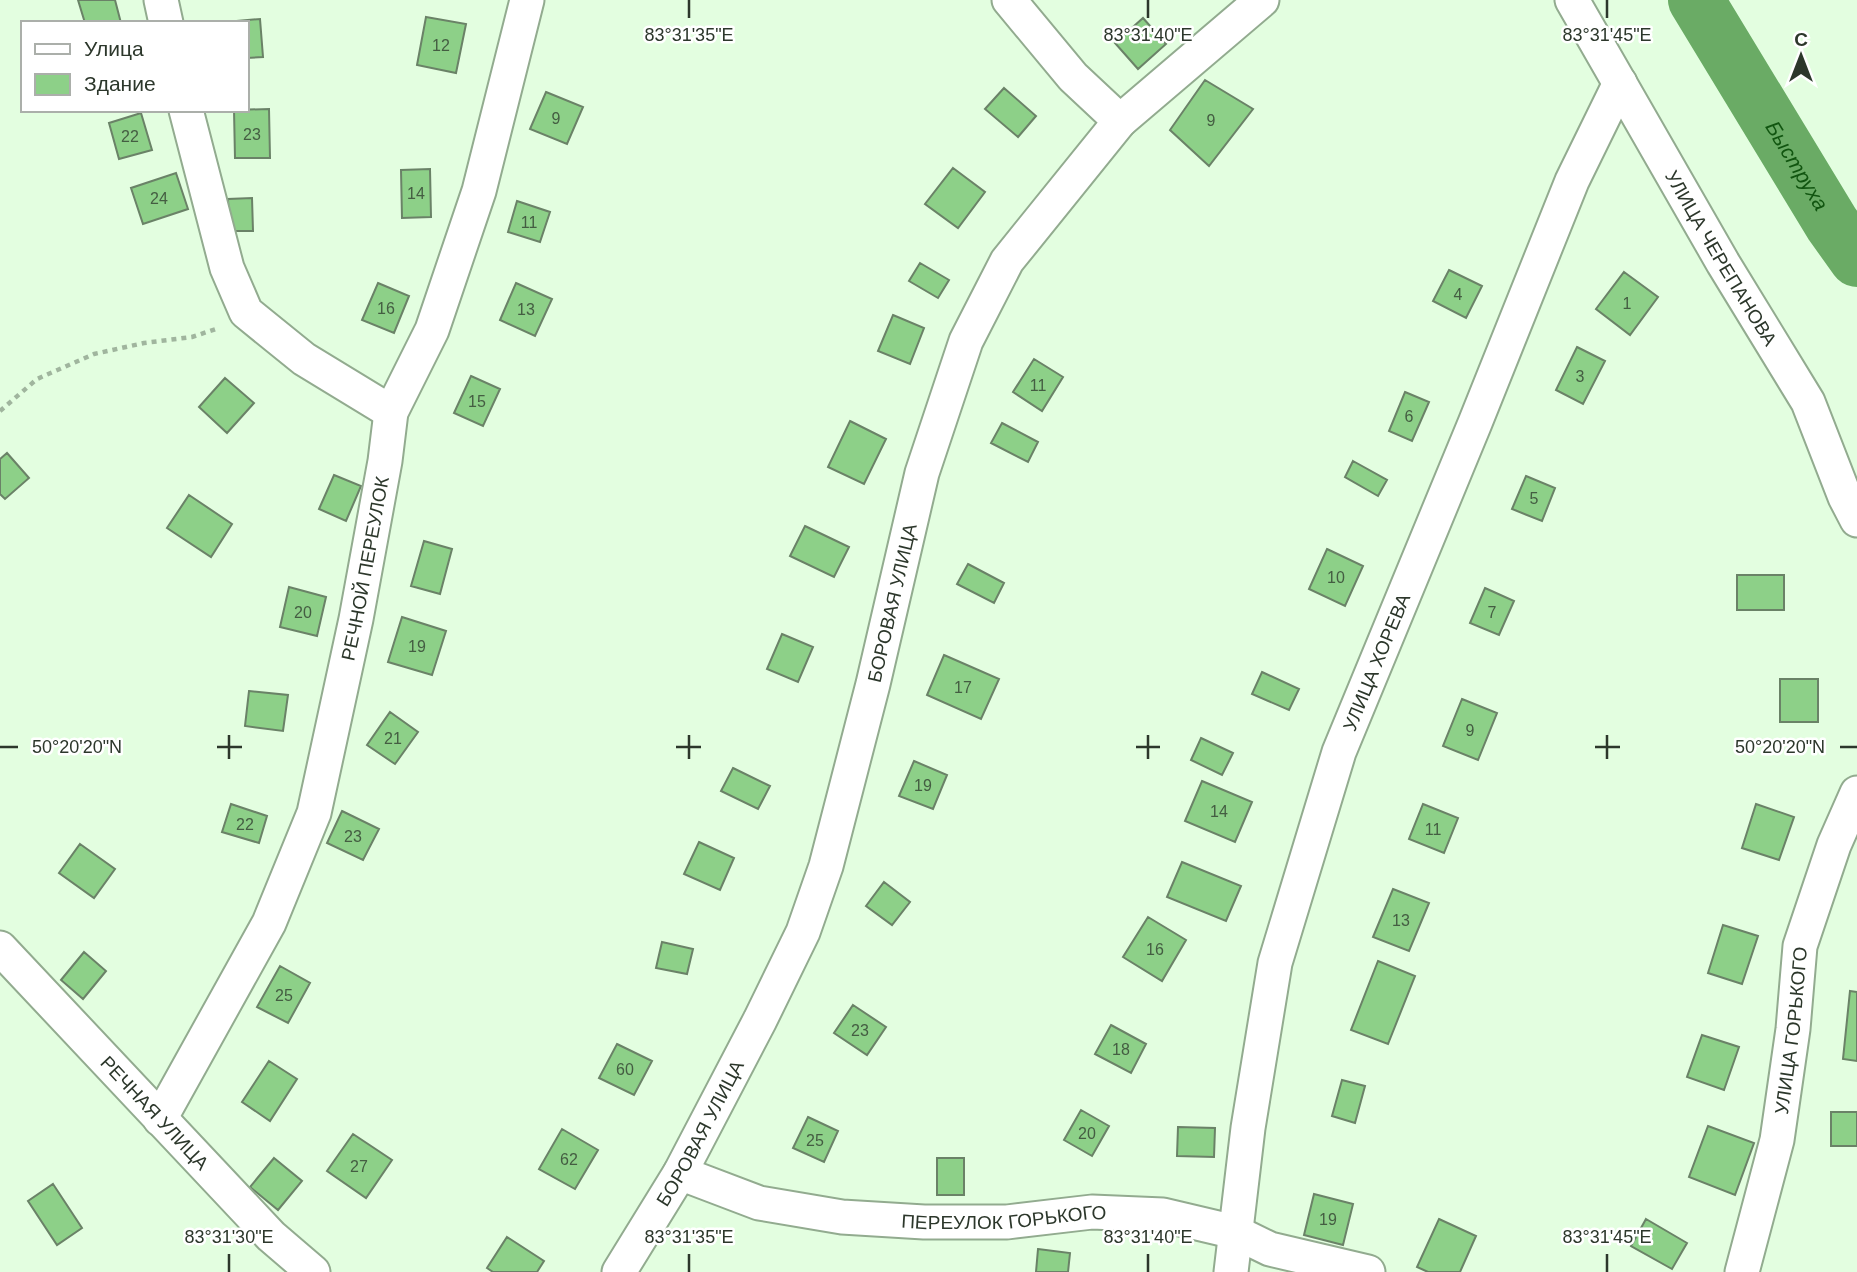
<svg xmlns="http://www.w3.org/2000/svg" width="1857" height="1272" font-family="Helvetica,sans-serif">
<rect width="100%" height="100%" fill="#e3fee0"/>
<g fill="none" stroke-linecap="round" stroke-linejoin="round">
<path stroke="#6aab65" stroke-width="56" id="s1" d="M 1696,0 L 1832,224 L 1857,259"/>
</g>
<path fill="#8dd088" stroke="#6a8267" stroke-width="2" d="M 78,0 L 115,0 L 121,23 L 85,23 Z
M 426,17 L 466,24 L 456,73 L 417,65 Z
M 1143,18 L 1166,44 L 1138,69 L 1115,43 Z
M 260,19 L 263,57 L 247,58 L 247,23 L 225,22 Z
M 1205,80 L 1253,109 L 1209,166 L 1170,130 Z
M 1004,88 L 1036,116 L 1018,137 L 985,109 Z
M 546,92 L 583,107 L 567,144 L 530,129 Z
M 269,109 L 270,158 L 235,158 L 234,110 Z
M 141,113 L 152,150 L 119,159 L 109,123 Z
M 953,168 L 985,192 L 958,228 L 925,204 Z
M 430,169 L 431,217 L 402,218 L 401,170 Z
M 176,173 L 188,209 L 143,224 L 131,188 Z
M 252,198 L 253,231 L 229,231 L 228,199 Z
M 517,201 L 550,212 L 540,242 L 508,232 Z
M 920,263 L 949,280 L 938,298 L 909,281 Z
M 1449,270 L 1482,286 L 1466,318 L 1433,301 Z
M 1624,272 L 1658,297 L 1630,335 L 1596,309 Z
M 378,283 L 409,296 L 394,333 L 362,320 Z
M 516,283 L 552,299 L 535,336 L 500,320 Z
M 893,315 L 924,328 L 910,364 L 878,351 Z
M 1577,347 L 1605,361 L 1583,404 L 1556,390 Z
M 1034,359 L 1063,377 L 1042,411 L 1013,392 Z
M 471,376 L 500,389 L 483,426 L 454,413 Z
M 225,378 L 254,403 L 227,433 L 199,407 Z
M 1405,392 L 1429,402 L 1412,441 L 1389,431 Z
M 850,421 L 886,439 L 864,484 L 828,467 Z
M 1002,423 L 1038,442 L 1028,462 L 991,443 Z
M 7,453 L 29,478 L 5,499 L 0,494 L 0,459 Z
M 1353,461 L 1387,480 L 1378,496 L 1345,477 Z
M 334,475 L 361,486 L 346,521 L 319,509 Z
M 1526,476 L 1555,488 L 1542,521 L 1512,509 Z
M 189,495 L 232,524 L 211,557 L 167,528 Z
M 805,526 L 849,547 L 834,577 L 790,556 Z
M 424,541 L 452,549 L 440,594 L 411,586 Z
M 1327,549 L 1363,566 L 1345,606 L 1309,589 Z
M 968,564 L 1004,583 L 994,603 L 957,584 Z
M 1737,575 L 1784,575 L 1784,610 L 1737,610 Z
M 289,587 L 326,597 L 317,636 L 280,627 Z
M 1485,588 L 1514,601 L 1499,635 L 1470,623 Z
M 402,617 L 446,631 L 432,675 L 388,662 Z
M 782,634 L 813,647 L 798,682 L 767,669 Z
M 944,655 L 999,679 L 981,719 L 927,695 Z
M 1262,672 L 1299,689 L 1289,710 L 1252,694 Z
M 1780,679 L 1818,679 L 1818,722 L 1780,722 Z
M 249,691 L 288,695 L 283,731 L 245,726 Z
M 1462,699 L 1497,713 L 1478,760 L 1443,746 Z
M 390,712 L 418,732 L 395,764 L 367,745 Z
M 1201,738 L 1233,753 L 1222,775 L 1191,760 Z
M 914,761 L 947,775 L 933,809 L 899,796 Z
M 733,768 L 770,786 L 758,809 L 721,791 Z
M 1202,781 L 1252,802 L 1235,842 L 1185,821 Z
M 231,804 L 267,816 L 259,843 L 222,832 Z
M 1423,804 L 1458,818 L 1444,853 L 1409,839 Z
M 1756,804 L 1794,817 L 1779,860 L 1742,848 Z
M 342,811 L 379,829 L 363,860 L 327,843 Z
M 699,842 L 734,858 L 720,890 L 684,874 Z
M 80,844 L 115,869 L 94,898 L 59,873 Z
M 1182,862 L 1241,886 L 1226,921 L 1167,897 Z
M 884,882 L 910,902 L 892,925 L 866,906 Z
M 1393,889 L 1429,903 L 1409,951 L 1373,937 Z
M 1148,917 L 1186,940 L 1162,981 L 1123,957 Z
M 1723,925 L 1758,936 L 1742,984 L 1708,973 Z
M 662,942 L 693,949 L 687,974 L 656,968 Z
M 84,952 L 106,971 L 83,999 L 61,980 Z
M 1378,961 L 1415,976 L 1388,1044 L 1351,1030 Z
M 280,966 L 310,983 L 288,1023 L 257,1007 Z
M 1850,991 L 1857,992 L 1857,1061 L 1843,1059 Z
M 853,1005 L 886,1027 L 867,1055 L 834,1033 Z
M 1111,1025 L 1146,1044 L 1131,1073 L 1095,1054 Z
M 1702,1035 L 1739,1047 L 1724,1090 L 1687,1077 Z
M 617,1044 L 652,1061 L 634,1095 L 599,1078 Z
M 269,1061 L 297,1079 L 270,1121 L 242,1102 Z
M 1342,1080 L 1365,1086 L 1355,1123 L 1332,1116 Z
M 1081,1110 L 1109,1126 L 1092,1156 L 1064,1140 Z
M 1831,1112 L 1857,1112 L 1857,1146 L 1831,1146 Z
M 808,1117 L 838,1131 L 824,1162 L 793,1148 Z
M 1708,1126 L 1754,1143 L 1735,1195 L 1689,1177 Z
M 1178,1127 L 1215,1128 L 1214,1157 L 1177,1156 Z
M 562,1129 L 598,1150 L 575,1189 L 539,1169 Z
M 353,1134 L 392,1160 L 366,1198 L 327,1171 Z
M 274,1158 L 302,1181 L 278,1210 L 250,1187 Z
M 937,1158 L 964,1158 L 964,1195 L 937,1195 Z
M 53,1184 L 82,1228 L 57,1245 L 28,1201 Z
M 1314,1194 L 1353,1204 L 1343,1245 L 1304,1235 Z
M 1439,1219 L 1476,1236 L 1460,1272 L 1428,1272 L 1417,1267 Z
M 1646,1219 L 1687,1243 L 1672,1269 L 1631,1246 Z
M 507,1237 L 544,1261 L 537,1272 L 493,1272 L 487,1268 Z
M 1038,1249 L 1070,1253 L 1068,1272 L 1036,1272 Z"/>
<g fill="none" stroke-linecap="round" stroke-linejoin="round">
<defs>
<g id="minor">
<path d="M 161,0 L 166,23"/>
<path d="M 1009,0 L 1073,77 L 1120,121"/>
<path id="s2" d="M 1572,0 L 1723,263 L 1808,402 L 1845,497 L 1857,520"/>
<path d="M 186,110 L 227,268 L 246,312 L 304,359 L 391,412"/>
<path id="s3" d="M 0,948 L 271,1236 L 313,1272"/>
<path id="s4" d="M 160,1119 L 269,923 L 314,813 L 356,619 L 385,461 L 391,412 L 432,330 L 479,191 L 527,0"/>
<path id="s5" d="M 680,1173 L 759,1203 L 842,1217 L 924,1222 L 1007,1222 L 1092,1212 L 1163,1215 L 1235,1232 L 1270,1249 L 1368,1272"/>
<path id="s6" d="M 619,1272 L 680,1173 L 760,1020 L 803,932 L 826,866 L 873,684 L 922,473 L 966,341 L 1007,261 L 1120,121 L 1262,0"/>
<path id="s7" d="M 1231,1272 L 1248,1128 L 1275,963 L 1339,752 L 1475,423 L 1572,181 L 1620,83"/>
<path id="s8" d="M 1742,1272 L 1777,1140 L 1793,1029 L 1800,946 L 1834,845 L 1857,793"/>
</g>
</defs>
<use href="#minor" stroke="#92ab8f" stroke-width="37"/>
<path stroke="#a0b59e" stroke-width="4.5" stroke-dasharray="5 5" stroke-linecap="butt" d="M 0,411 L 37,379 L 94,354 L 144,343 L 192,337 L 219,328"/>
<use href="#minor" stroke="#fff" stroke-width="33"/>
</g>
<path fill="none" stroke="#2c372b" stroke-width="2.5" d="M 689,0 L 689,18M 1148,0 L 1148,18M 1607,0 L 1607,18M 229,735 L 229,759M 689,735 L 689,759M 1148,735 L 1148,759M 1607,735 L 1607,759M 0,747 L 18,747M 217,747 L 242,747M 676,747 L 701,747M 1136,747 L 1160,747M 1595,747 L 1620,747M 1840,747 L 1857,747M 229,1254 L 229,1272M 689,1254 L 689,1272M 1148,1254 L 1148,1272M 1607,1254 L 1607,1272"/>
<g text-anchor="middle" stroke-width="5" stroke-linejoin="round" paint-order="stroke">
<g font-size="16" fill="#445d42">
<text x="441" y="51">12</text>
<text x="556" y="124">9</text>
<text x="1211" y="126">9</text>
<text x="252" y="140">23</text>
<text x="130" y="142">22</text>
<text x="416" y="199">14</text>
<text x="159" y="204">24</text>
<text x="529" y="228">11</text>
<text x="1458" y="300">4</text>
<text x="1627" y="309">1</text>
<text x="386" y="314">16</text>
<text x="526" y="315">13</text>
<text x="1580" y="382">3</text>
<text x="1038" y="391">11</text>
<text x="477" y="407">15</text>
<text x="1409" y="422">6</text>
<text x="1534" y="504">5</text>
<text x="1336" y="583">10</text>
<text x="303" y="618">20</text>
<text x="1492" y="618">7</text>
<text x="417" y="652">19</text>
<text x="963" y="693">17</text>
<text x="1470" y="736">9</text>
<text x="393" y="744">21</text>
<text x="923" y="791">19</text>
<text x="1219" y="817">14</text>
<text x="245" y="830">22</text>
<text x="1433" y="835">11</text>
<text x="353" y="842">23</text>
<text x="1401" y="926">13</text>
<text x="1155" y="955">16</text>
<text x="284" y="1001">25</text>
<text x="860" y="1036">23</text>
<text x="1121" y="1055">18</text>
<text x="625" y="1075">60</text>
<text x="1087" y="1139">20</text>
<text x="815" y="1146">25</text>
<text x="569" y="1165">62</text>
<text x="359" y="1172">27</text>
<text x="1328" y="1225">19</text>
</g>
<g font-size="19" fill="#2c372b" stroke="#fff">
<text dy="7" stroke="none"><textPath href="#s2" startOffset="298">УЛИЦА ЧЕРЕПАНОВА</textPath></text>
<text dy="7" stroke="none"><textPath href="#s4" startOffset="593">РЕЧНОЙ ПЕРЕУЛОК</textPath></text>
<text dy="7" stroke="none"><textPath href="#s6" startOffset="728">БОРОВАЯ УЛИЦА</textPath></text>
<text dy="7" stroke="none"><textPath href="#s7" startOffset="630">УЛИЦА ХОРЕВА</textPath></text>
<text dy="7" stroke="none"><textPath href="#s8" startOffset="247">УЛИЦА ГОРЬКОГО</textPath></text>
<text dy="7" stroke="none"><textPath href="#s3" startOffset="226">РЕЧНАЯ УЛИЦА</textPath></text>
<text dy="7" stroke="none"><textPath href="#s6" startOffset="161">БОРОВАЯ УЛИЦА</textPath></text>
<text dy="7" stroke="none"><textPath href="#s5" startOffset="331">ПЕРЕУЛОК ГОРЬКОГО</textPath></text>
</g>
<g font-size="21" font-style="italic" fill="#115510" stroke="#fff">
<text dy="7" stroke="none"><textPath href="#s1" startOffset="194">Быструха</textPath></text>
</g>
</g>
<g font-size="18" text-anchor="middle" fill="#2c372b" stroke="#fff" stroke-width="5" stroke-linejoin="round" paint-order="stroke">
<text x="689" y="41">83°31'35"E</text>
<text x="1148" y="41">83°31'40"E</text>
<text x="1607" y="41">83°31'45"E</text>
<text x="77" y="753">50°20'20"N</text>
<text x="1780" y="753">50°20'20"N</text>
<text x="229" y="1243">83°31'30"E</text>
<text x="689" y="1243">83°31'35"E</text>
<text x="1148" y="1243">83°31'40"E</text>
<text x="1607" y="1243">83°31'45"E</text>
</g>
<rect x="21" y="21" width="228" height="91" fill="#ffffff" stroke="#abafaa" stroke-width="2"/>
<rect x="35" y="44" width="35" height="10" fill="#ffffff" stroke="#abafaa" stroke-width="2"/>
<text x="84" y="56" font-size="21" fill="#2c372b">Улица</text>
<rect x="35" y="74" width="35" height="21" fill="#8dd088" stroke="#abafaa" stroke-width="2"/>
<text x="84" y="91" font-size="21" fill="#2c372b">Здание</text>
<g transform="translate(1801 56)" stroke="#ffffff" stroke-width="5" paint-order="stroke">
<path d="M0-5L12 26L0 18L-12 26Z" fill="#2c372b"/>
<text y="-10" font-size="19" font-weight="bold" text-anchor="middle" fill="#2c372b">С</text>
</g>
</svg>
